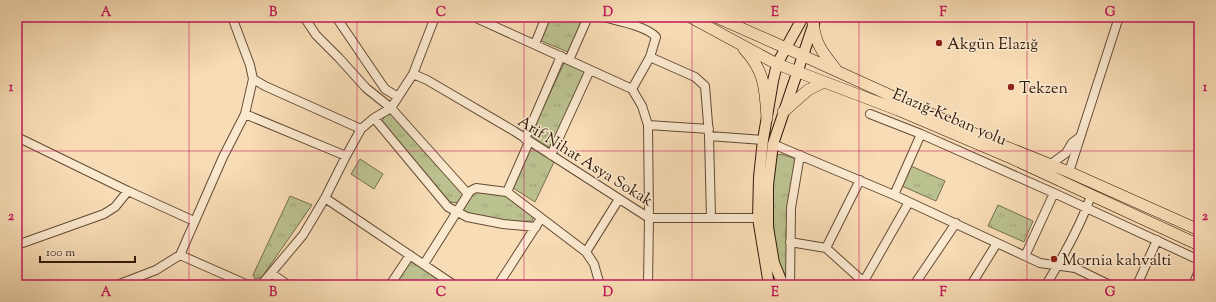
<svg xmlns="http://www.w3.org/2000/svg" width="1216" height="302" font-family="'Sorts Mill Goudy',serif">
<defs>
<pattern id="grass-tufts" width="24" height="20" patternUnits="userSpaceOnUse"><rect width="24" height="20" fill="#bbc18f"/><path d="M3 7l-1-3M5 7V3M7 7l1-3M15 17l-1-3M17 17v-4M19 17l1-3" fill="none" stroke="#a1a57a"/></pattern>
</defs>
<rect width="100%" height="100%" fill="#f8dcb5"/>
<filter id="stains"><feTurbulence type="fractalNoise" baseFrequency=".005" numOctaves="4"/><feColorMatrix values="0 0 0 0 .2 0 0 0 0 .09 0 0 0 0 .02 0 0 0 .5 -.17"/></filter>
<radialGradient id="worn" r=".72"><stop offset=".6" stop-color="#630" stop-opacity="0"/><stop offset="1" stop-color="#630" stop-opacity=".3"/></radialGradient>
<path fill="url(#grass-tufts)" stroke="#766e4c" d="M 548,17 L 584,17 L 568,52 L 539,40 Z
M 565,61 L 586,71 L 550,148 L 530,136 Z
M 392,114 L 464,194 L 459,203 L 450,202 L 382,122 L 385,115 Z
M 531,146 L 555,160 L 535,202 L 513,188 Z
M 782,154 L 795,159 L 786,230 L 788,284 L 779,263 L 772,220 L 774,168 L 777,155 Z
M 911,166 L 945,181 L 936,201 L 902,186 Z
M 475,191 L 508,195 L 534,215 L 532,221 C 508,223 485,217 462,212 Z
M 290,196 L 312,205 L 262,277 L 255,279 L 253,275 Z
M 998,205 L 1033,221 L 1024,242 L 988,226 Z
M 411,261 L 441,281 L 438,285 L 393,285 L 408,262 Z"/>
<path fill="#bbc18f" stroke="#766e4c" d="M 360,159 L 383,174 L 374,189 L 351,174 Z"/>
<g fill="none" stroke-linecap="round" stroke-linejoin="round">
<defs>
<path id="minor" d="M 304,17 L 316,35 L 339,58 L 366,88 L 391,108 L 468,194
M 336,17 L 385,89 L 398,97
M 474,17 L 632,89
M 603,17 C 617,21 647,26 656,37 L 650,57 L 632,89 L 642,106 L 648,125 L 649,218 L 648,285
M 535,44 L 546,17
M 650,57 L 695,77 L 705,86 L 709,136 L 711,218
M 569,60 L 588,17
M 413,74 L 427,80 L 514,131 L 649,218 L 758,218
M 253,79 L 265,86 L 361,129
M 245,114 L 346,156
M 870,114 L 921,134 L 1054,193 L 1199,260
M 374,118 L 448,207 L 467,217 L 503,224 L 536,227
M 648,125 L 709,129
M 709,136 L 763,140
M 17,137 L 128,191 L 194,221
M 525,139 L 561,56
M 773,144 L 894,195 L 1040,263 L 1075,268 L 1110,285
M 551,155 L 590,70
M 1051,164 L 1066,153 L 1072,143 L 1080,137
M 1069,172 L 1119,17
M 507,192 L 586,252 L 594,264 L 600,285
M 894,195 L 921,134
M 325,198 L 454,285
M 790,242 L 826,248 L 867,285
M 17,245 L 104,214 L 115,207 L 128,191
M 826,248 L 860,180
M 586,252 L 619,199
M 180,255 L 248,285
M 1025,256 L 1054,193
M 424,264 L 470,191 L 476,188 L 507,192 L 529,142
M 271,273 L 288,285
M 864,281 L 909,202
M 117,285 L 156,270 L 180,255 L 223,157 L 245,114 L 253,79 L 250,65 L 232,17
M 261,285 L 303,235 L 325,198 L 346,156 L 361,129 L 374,118 L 391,108 L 413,74 L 435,17
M 390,285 L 410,255
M 498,285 L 538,223
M 790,285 L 791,208 L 800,155
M 914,285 L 956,223
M 971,285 L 997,243
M 1046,285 C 1063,257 1080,227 1091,196
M 1137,285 L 1157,240
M 1193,285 L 1199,271"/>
<path id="major" d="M 769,285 L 758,218 L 759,177 L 763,140 L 773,81 L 777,64 L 803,17
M 783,285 L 774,263 L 768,227 L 768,185 L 773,144 L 816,17"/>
<path id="highway" d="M 690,17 L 777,64 L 898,110 L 1011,158 L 1199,245
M 716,17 L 786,48 L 984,138 L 1069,172 L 1199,230
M 813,22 C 815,43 822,52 835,68
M 744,49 C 765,71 765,89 767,118
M 783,112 L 808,90 L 824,82"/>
</defs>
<use href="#minor" stroke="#644b34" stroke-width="10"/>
<use href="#major" stroke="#321b09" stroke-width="12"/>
<use href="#highway" stroke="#321b09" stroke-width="12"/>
<use href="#minor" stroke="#fae8cf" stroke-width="8"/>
<use href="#major" stroke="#f8dcb5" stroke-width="10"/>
<use href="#highway" stroke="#f8dcb5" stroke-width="11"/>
</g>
<path fill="none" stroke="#c2185b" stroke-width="1" stroke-opacity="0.55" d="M 189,17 L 189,285M 357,17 L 357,285M 524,17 L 524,285M 692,17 L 692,285M 859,17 L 859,285M 1027,17 L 1027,285M 17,151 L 1199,151"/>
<g fill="#8f2418" stroke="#fae8cf" stroke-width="1.5">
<circle cx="939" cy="43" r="4"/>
<circle cx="1011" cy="87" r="4"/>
<circle cx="1054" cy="259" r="4"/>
</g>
<g text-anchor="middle" stroke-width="3" stroke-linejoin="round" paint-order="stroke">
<g font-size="16" fill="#321b09" stroke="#fae8cf" text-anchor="start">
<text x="947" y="49">Akgün Elazığ</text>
<text x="1019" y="93">Tekzen</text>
<text x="1062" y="265">Mornia kahvalti</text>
</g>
<g font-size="16" fill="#321b09" stroke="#fae8cf">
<text transform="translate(950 116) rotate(23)" y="6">Elazığ-Keban yolu</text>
<text transform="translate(586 160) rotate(32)" y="6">Arif Nihat Asya Sokak</text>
</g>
</g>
<rect width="1216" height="302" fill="none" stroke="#f8dcb5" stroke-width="44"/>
<path d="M40 256v6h95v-6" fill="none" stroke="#321b09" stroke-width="2"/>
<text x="46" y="256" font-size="12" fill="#321b09" stroke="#fae8cf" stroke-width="3" paint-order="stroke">100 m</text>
<rect x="22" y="22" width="1172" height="258" fill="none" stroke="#c2185b" stroke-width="1.5"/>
<g font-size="13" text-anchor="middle" font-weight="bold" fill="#c2185b">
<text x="106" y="16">A</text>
<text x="273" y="16">B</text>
<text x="441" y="16">C</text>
<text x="608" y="16">D</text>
<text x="775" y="16">E</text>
<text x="943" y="16">F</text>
<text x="1110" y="16">G</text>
<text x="11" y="91">1</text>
<text x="1205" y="91">1</text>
<text x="11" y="220">2</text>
<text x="1205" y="220">2</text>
<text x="106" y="296">A</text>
<text x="273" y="296">B</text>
<text x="441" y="296">C</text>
<text x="608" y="296">D</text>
<text x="775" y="296">E</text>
<text x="943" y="296">F</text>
<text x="1110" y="296">G</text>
</g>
<rect width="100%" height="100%" filter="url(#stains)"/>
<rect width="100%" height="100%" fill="url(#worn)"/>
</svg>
